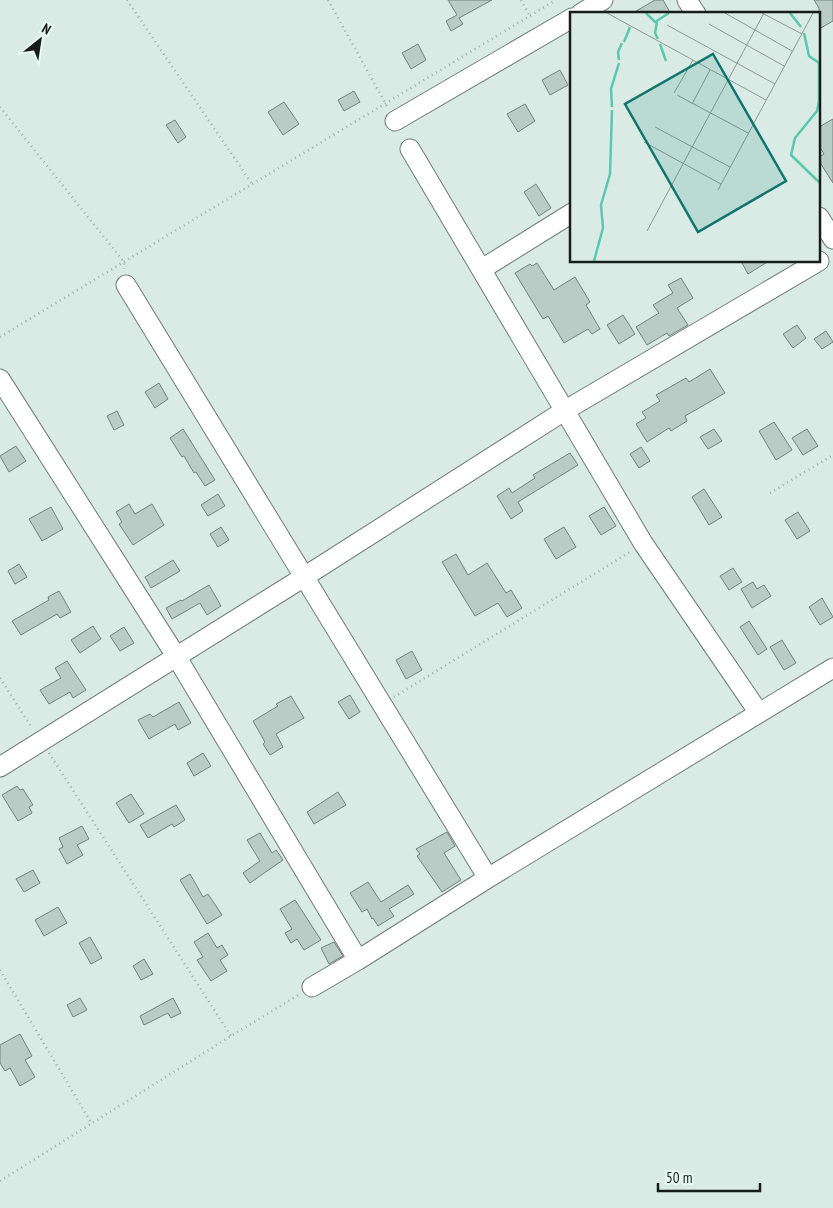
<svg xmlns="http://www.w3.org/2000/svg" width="833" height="1208" font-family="'PT Sans Narrow',sans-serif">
<rect width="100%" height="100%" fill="#daebe5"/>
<path fill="#bbccc6" stroke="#72827d" d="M 448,0 L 492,0 L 459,18 L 463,24 L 451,31 L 446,21 L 457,15 Z
M 655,0 L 663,0 L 671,14 L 631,14 Z
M 814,0 L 833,0 L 833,21 L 819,29 L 819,8 Z
M 418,44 L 426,60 L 411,69 L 402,53 Z
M 560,70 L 568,85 L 550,95 L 542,80 Z
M 354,91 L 360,102 L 344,111 L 338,100 Z
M 284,102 L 299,124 L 283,135 L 268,112 Z
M 525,104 L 535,121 L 518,132 L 507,114 Z
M 833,119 L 833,183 L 819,161 L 819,157 L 824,154 L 819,146 L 819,127 Z
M 175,120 L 186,137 L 178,143 L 166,125 Z
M 536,184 L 551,208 L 539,216 L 524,192 Z
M 741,261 L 769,261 L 748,274 Z
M 537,263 L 554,290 L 575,277 L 590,302 L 586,305 L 600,329 L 592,334 L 588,329 L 564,343 L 548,316 L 543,319 L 515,273 L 530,264 L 532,266 Z
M 681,278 L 693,298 L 677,308 L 688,325 L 669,336 L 667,333 L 647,345 L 636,327 L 659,313 L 653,305 L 673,293 L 668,285 Z
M 623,315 L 635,334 L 619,344 L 607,325 Z
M 797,325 L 806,338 L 793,348 L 783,334 Z
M 826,331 L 833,342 L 822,349 L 814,339 Z
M 710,369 L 725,393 L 685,416 L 687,421 L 671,431 L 669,428 L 647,442 L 636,424 L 646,418 L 642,412 L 660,401 L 656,395 L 686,378 L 689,382 Z
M 159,383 L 168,399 L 155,408 L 145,392 Z
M 117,411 L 124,425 L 114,430 L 107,416 Z
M 774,422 L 792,450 L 776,460 L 759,431 Z
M 183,429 L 215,480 L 205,486 L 196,472 L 194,473 L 184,456 L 182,457 L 170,438 Z
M 714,429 L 722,441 L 708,449 L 700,437 Z
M 807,429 L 818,446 L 803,455 L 792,438 Z
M 16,446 L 26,461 L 9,472 L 0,456 Z
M 641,447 L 650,461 L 639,468 L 630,454 Z
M 570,453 L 578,465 L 518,502 L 523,511 L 511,519 L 497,496 L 509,488 L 512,493 L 535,478 L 533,475 Z
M 704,489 L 722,517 L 709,525 L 692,497 Z
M 218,494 L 225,506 L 208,516 L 201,505 Z
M 129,504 L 135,514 L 152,504 L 164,525 L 133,545 L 119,524 L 122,522 L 116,512 Z
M 51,507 L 63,529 L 42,541 L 29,519 Z
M 604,507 L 616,526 L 601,535 L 589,516 Z
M 798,512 L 810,531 L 797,539 L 785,520 Z
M 221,527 L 229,540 L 218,547 L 210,534 Z
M 564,527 L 576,547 L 556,559 L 544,539 Z
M 456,554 L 468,575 L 487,563 L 506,593 L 511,590 L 522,608 L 507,617 L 498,603 L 475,616 L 442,562 Z
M 173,560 L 180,571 L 151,588 L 145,577 Z
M 19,564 L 27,577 L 15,584 L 8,571 Z
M 733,568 L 742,582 L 729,590 L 720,576 Z
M 753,582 L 757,589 L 764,585 L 771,596 L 752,608 L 741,589 Z
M 209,585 L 221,606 L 207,615 L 200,603 L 172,619 L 166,608 L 181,600 L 182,601 Z
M 59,591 L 71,612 L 60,618 L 57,614 L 21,635 L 12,621 L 49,600 L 48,597 Z
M 822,598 L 833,617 L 820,625 L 809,607 Z
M 749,621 L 767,649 L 758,655 L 740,627 Z
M 93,626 L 101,639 L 80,653 L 71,640 Z
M 124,627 L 134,643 L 120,651 L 110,636 Z
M 782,640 L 796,663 L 784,670 L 770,647 Z
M 412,651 L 422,670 L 406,679 L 396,660 Z
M 67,661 L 86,690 L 73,698 L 70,692 L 49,704 L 40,690 L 61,678 L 55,668 Z
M 350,695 L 360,712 L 349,719 L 338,702 Z
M 291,696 L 304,718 L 276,734 L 283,747 L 270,755 L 263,744 L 265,742 L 253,721 L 278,706 L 276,704 Z
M 179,702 L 191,723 L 178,730 L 175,724 L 149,739 L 138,720 L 150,714 L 153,717 Z
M 203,753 L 211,766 L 194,776 L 187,763 Z
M 17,786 L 20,790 L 23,789 L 33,805 L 29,807 L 32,813 L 18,821 L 2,795 Z
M 338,792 L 346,805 L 314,824 L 307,812 Z
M 131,794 L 144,814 L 129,823 L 116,803 Z
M 176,805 L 185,820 L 174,827 L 172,824 L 148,838 L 140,825 Z
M 82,826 L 89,839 L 77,845 L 83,855 L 67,864 L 59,849 L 63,847 L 59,838 Z
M 447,832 L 455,846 L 444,853 L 461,880 L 442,892 L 417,856 L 420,854 L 416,849 Z
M 260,833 L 272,853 L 276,850 L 283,860 L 250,883 L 243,873 L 260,861 L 247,840 Z
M 33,870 L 40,883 L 24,892 L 16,879 Z
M 190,874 L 203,897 L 208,894 L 222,915 L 207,924 L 180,880 Z
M 368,882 L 381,902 L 408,885 L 414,894 L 389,909 L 394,916 L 378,926 L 373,918 L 372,919 L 367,909 L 362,912 L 350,893 Z
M 295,900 L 321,940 L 304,950 L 297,939 L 291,943 L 285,933 L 292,929 L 280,909 Z
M 58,907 L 67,923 L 44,936 L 35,920 Z
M 208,933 L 217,948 L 222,945 L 228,955 L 220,960 L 227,971 L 211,981 L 197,960 L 203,957 L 194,942 Z
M 90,937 L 102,958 L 91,964 L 79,943 Z
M 334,942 L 343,956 L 329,964 L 321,948 Z
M 144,959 L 153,974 L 141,980 L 133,966 Z
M 80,998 L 87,1010 L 73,1017 L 67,1005 Z
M 173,998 L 181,1013 L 171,1018 L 168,1013 L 144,1025 L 140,1016 Z
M 20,1034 L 32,1056 L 25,1060 L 35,1077 L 20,1086 L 10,1068 L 5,1071 L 0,1063 L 0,1045 Z"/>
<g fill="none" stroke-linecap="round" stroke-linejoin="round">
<defs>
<path id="minor" d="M 687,0 L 696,14
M 580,14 L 603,0
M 395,121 L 572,18
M 410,149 L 643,543 L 759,713
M 819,217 L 833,239
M 482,269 L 572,213
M 126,285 L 488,878
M 0,379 L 176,656 L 358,960
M 0,767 L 304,577 L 564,411 L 819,261
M 312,987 L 358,960 L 488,878 L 833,668"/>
</defs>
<use href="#minor" stroke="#6d7d78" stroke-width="21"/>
<path stroke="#9fada8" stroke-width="2.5" stroke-dasharray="1 4" stroke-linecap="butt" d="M 127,0 L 252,184
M 328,0 L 388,108
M 521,0 L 530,16
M 0,107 L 124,262 L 124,269
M 0,337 L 556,0
M 770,493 L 833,455
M 0,678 L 32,728
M 394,697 L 630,552
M 49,753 L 231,1036
M 0,970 L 92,1124
M 0,1181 L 231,1036 L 300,994"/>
<use href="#minor" stroke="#fff" stroke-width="19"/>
</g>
<g transform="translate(570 12)">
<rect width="250" height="250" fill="#daebe5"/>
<path fill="none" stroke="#58c9ab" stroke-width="2.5" d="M 76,1 L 85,10 L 99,1M 220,1 L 231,15M 87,10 L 85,21 L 88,27M 234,21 L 239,44 L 249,51 L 249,89 L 247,99 L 225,126 L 221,143 L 250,171M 54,30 L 60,15M 90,32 L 96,49M 49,48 L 48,40 L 52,31M 42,95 L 41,77 L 49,51M 24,249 L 33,216 L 31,193 L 40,162 L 42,98"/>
<path fill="none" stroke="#8c9994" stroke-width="1" d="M 37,1 L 196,88M 155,1 L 222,39M 192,1 L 232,22M 139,12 L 214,54M 97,13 L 205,72M 104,81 L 123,48M 107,83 L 178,121M 122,92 L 140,58M 85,115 L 160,155M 74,130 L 151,172M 148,178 L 243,1M 77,219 L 194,1"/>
<path fill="#0f766e" fill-opacity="0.15" stroke="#0f766e" stroke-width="2.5" d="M 143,42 L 216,169 L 128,220 L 55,92 Z"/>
<rect width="250" height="250" fill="none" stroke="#171d1b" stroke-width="2.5"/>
</g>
<g transform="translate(40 40) rotate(30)" stroke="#e7f9f2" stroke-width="4" paint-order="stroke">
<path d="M0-4L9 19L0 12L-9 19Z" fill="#171d1b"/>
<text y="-8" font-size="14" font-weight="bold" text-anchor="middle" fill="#171d1b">N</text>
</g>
<path d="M658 1183v8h102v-8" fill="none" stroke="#171d1b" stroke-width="2.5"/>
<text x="666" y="1183" font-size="15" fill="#171d1b" stroke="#e7f9f2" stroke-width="4" paint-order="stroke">50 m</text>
</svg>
